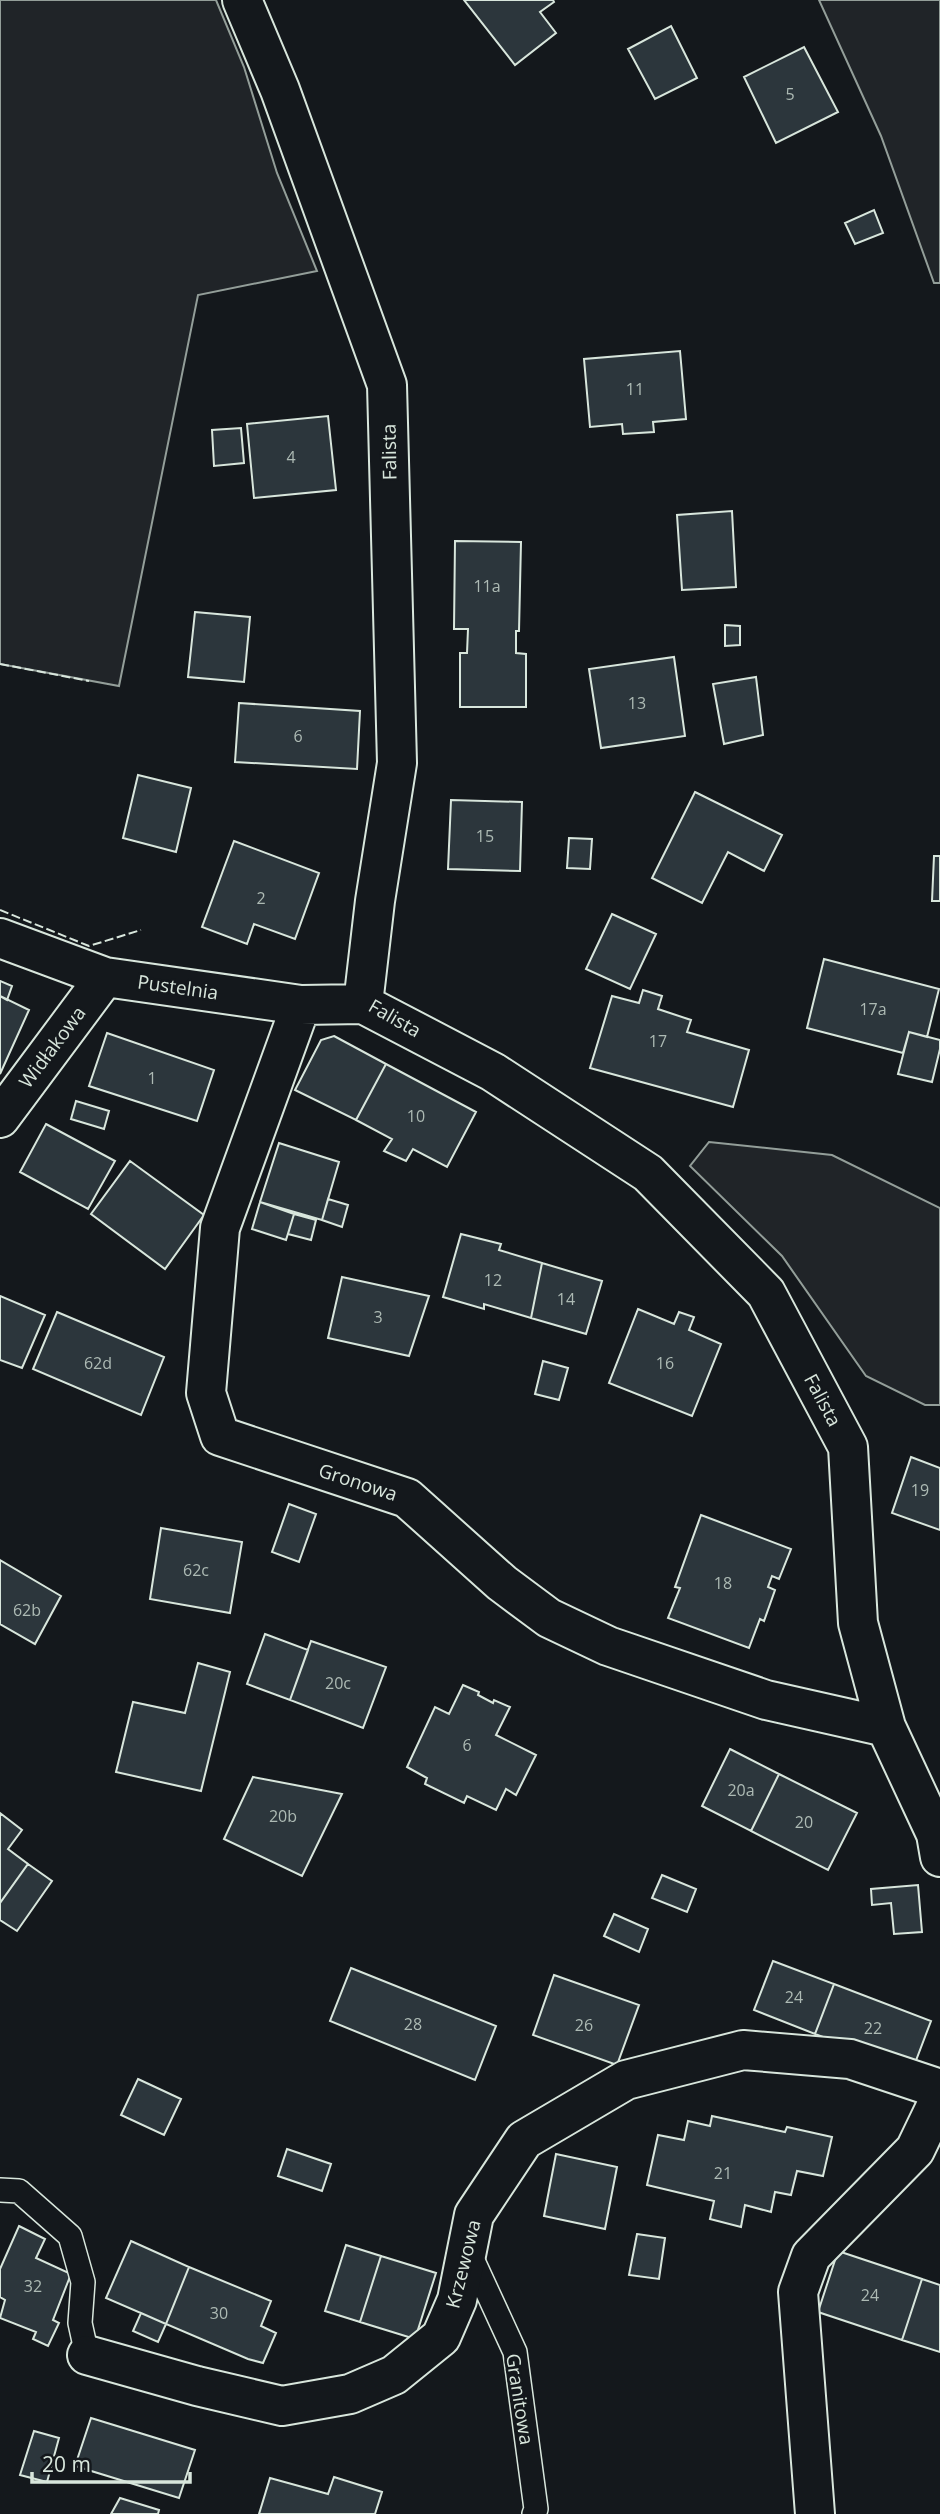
<svg xmlns="http://www.w3.org/2000/svg" width="940" height="2514" font-family="'Open Sans',sans-serif">
<rect width="100%" height="100%" fill="#14181c"/>
<path fill="#202428" stroke="#939e99" stroke-width="2" d="M 0,0 L 216,0 L 244,67 L 277,173 L 317,271 L 198,295 L 119,686 L 0,664 Z
M 819,0 L 940,0 L 940,283 L 934,283 L 881,136 Z
M 709,1142 L 832,1155 L 940,1208 L 940,1405 L 925,1405 L 866,1376 L 782,1256 L 690,1166 Z"/>
<path fill="#2c363c" stroke="#d8e6dc" stroke-width="2" d="M 464,0 L 553,0 L 554,2 L 540,12 L 556,33 L 515,65 Z
M 671,26 L 697,78 L 655,99 L 628,49 Z
M 804,47 L 838,112 L 776,143 L 744,77 Z
M 874,210 L 883,233 L 855,244 L 845,223 Z
M 680,351 L 686,419 L 653,422 L 654,432 L 623,434 L 622,424 L 590,427 L 584,359 Z
M 328,416 L 336,490 L 254,498 L 247,424 Z
M 241,428 L 244,463 L 214,466 L 212,430 Z
M 732,511 L 736,587 L 682,590 L 677,515 Z
M 455,541 L 521,542 L 519,631 L 516,631 L 516,653 L 526,654 L 526,707 L 460,707 L 460,653 L 467,653 L 468,629 L 454,629 Z
M 195,612 L 250,617 L 244,682 L 188,677 Z
M 725,625 L 740,626 L 740,645 L 725,646 Z
M 674,657 L 685,736 L 601,748 L 589,669 Z
M 756,677 L 763,735 L 724,744 L 713,684 Z
M 239,703 L 360,711 L 357,769 L 235,762 Z
M 138,775 L 191,788 L 176,852 L 123,838 Z
M 695,792 L 782,835 L 764,871 L 728,852 L 702,903 L 652,878 Z
M 451,800 L 522,802 L 520,871 L 448,869 Z
M 569,838 L 592,839 L 590,869 L 567,868 Z
M 234,841 L 319,873 L 295,939 L 254,924 L 247,944 L 202,927 Z
M 934,856 L 940,856 L 940,901 L 932,901 Z
M 612,914 L 656,934 L 630,989 L 586,969 Z
M 824,959 L 939,989 L 927,1037 L 909,1032 L 903,1053 L 807,1028 Z
M 0,981 L 12,986 L 7,1000 L 0,996 Z
M 643,990 L 662,996 L 658,1009 L 691,1020 L 687,1032 L 749,1050 L 733,1107 L 590,1068 L 612,996 L 639,1003 Z
M 0,996 L 29,1010 L 0,1074 Z
M 909,1032 L 940,1040 L 940,1049 L 932,1082 L 898,1074 Z
M 107,1033 L 214,1070 L 197,1121 L 89,1086 Z
M 334,1036 L 386,1064 L 356,1120 L 295,1090 L 321,1040 Z
M 386,1064 L 476,1112 L 447,1167 L 413,1149 L 406,1161 L 384,1151 L 392,1139 L 356,1120 Z
M 76,1101 L 109,1111 L 104,1129 L 71,1119 Z
M 46,1124 L 115,1161 L 88,1209 L 20,1172 Z
M 279,1143 L 339,1162 L 322,1220 L 260,1202 Z
M 130,1161 L 204,1215 L 165,1269 L 91,1214 Z
M 328,1199 L 348,1205 L 342,1227 L 322,1220 Z
M 260,1202 L 294,1214 L 286,1240 L 252,1229 Z
M 294,1214 L 316,1220 L 311,1240 L 288,1234 Z
M 461,1234 L 501,1244 L 499,1250 L 542,1263 L 531,1318 L 484,1304 L 484,1309 L 443,1297 Z
M 542,1263 L 602,1281 L 586,1334 L 531,1318 Z
M 342,1277 L 429,1296 L 409,1356 L 328,1338 Z
M 0,1296 L 45,1315 L 22,1368 L 0,1360 Z
M 638,1309 L 674,1324 L 679,1312 L 694,1317 L 689,1330 L 721,1344 L 692,1416 L 609,1383 Z
M 57,1312 L 164,1357 L 141,1415 L 33,1369 Z
M 543,1361 L 568,1368 L 559,1400 L 535,1394 Z
M 911,1457 L 940,1468 L 940,1530 L 892,1513 Z
M 289,1504 L 316,1514 L 299,1562 L 272,1552 Z
M 701,1515 L 791,1549 L 779,1579 L 772,1576 L 768,1587 L 775,1590 L 764,1621 L 760,1619 L 749,1648 L 668,1618 L 680,1588 L 675,1587 Z
M 161,1528 L 242,1542 L 230,1613 L 150,1599 Z
M 0,1560 L 61,1596 L 35,1644 L 0,1624 Z
M 265,1634 L 308,1650 L 290,1700 L 247,1684 Z
M 311,1641 L 386,1667 L 363,1728 L 290,1700 Z
M 198,1663 L 230,1672 L 201,1791 L 116,1772 L 133,1702 L 185,1713 Z
M 463,1685 L 479,1692 L 478,1695 L 493,1703 L 494,1700 L 510,1707 L 496,1735 L 536,1755 L 516,1795 L 506,1789 L 496,1810 L 467,1796 L 464,1803 L 425,1784 L 427,1778 L 407,1767 L 435,1707 L 449,1714 Z
M 730,1749 L 779,1774 L 751,1831 L 702,1806 Z
M 779,1774 L 857,1813 L 828,1870 L 751,1831 Z
M 253,1777 L 342,1794 L 302,1876 L 224,1839 Z
M 0,1813 L 22,1830 L 8,1849 L 28,1864 L 0,1903 Z
M 28,1864 L 52,1881 L 17,1931 L 0,1920 L 0,1903 Z
M 662,1875 L 696,1889 L 687,1912 L 652,1898 Z
M 918,1885 L 922,1932 L 894,1934 L 891,1903 L 872,1905 L 871,1889 Z
M 614,1914 L 648,1929 L 639,1952 L 604,1936 Z
M 773,1961 L 834,1984 L 815,2034 L 754,2010 Z
M 351,1968 L 496,2026 L 475,2080 L 330,2021 Z
M 554,1975 L 639,2005 L 617,2065 L 533,2035 Z
M 834,1984 L 931,2021 L 912,2071 L 815,2034 Z
M 138,2079 L 181,2099 L 164,2135 L 121,2115 Z
M 712,2116 L 785,2132 L 787,2127 L 832,2137 L 823,2176 L 797,2171 L 791,2195 L 775,2192 L 771,2212 L 745,2205 L 741,2227 L 710,2219 L 714,2201 L 647,2185 L 658,2135 L 684,2140 L 688,2121 L 710,2126 Z
M 287,2149 L 331,2164 L 322,2191 L 278,2176 Z
M 556,2154 L 617,2167 L 605,2229 L 544,2216 Z
M 19,2226 L 45,2239 L 36,2258 L 71,2274 L 53,2320 L 59,2323 L 48,2346 L 33,2339 L 36,2332 L 0,2318 L 5,2300 L 0,2297 L 0,2269 Z
M 637,2234 L 665,2238 L 659,2279 L 629,2275 Z
M 131,2241 L 189,2267 L 166,2324 L 106,2298 Z
M 346,2245 L 381,2256 L 360,2322 L 325,2311 Z
M 838,2251 L 922,2279 L 902,2340 L 818,2312 Z
M 381,2256 L 436,2273 L 415,2339 L 360,2322 Z
M 189,2267 L 271,2301 L 261,2326 L 276,2333 L 263,2363 L 248,2359 L 166,2324 Z
M 922,2279 L 940,2285 L 940,2352 L 902,2340 Z
M 141,2313 L 166,2324 L 158,2342 L 133,2331 Z
M 91,2418 L 195,2450 L 179,2498 L 75,2466 Z
M 34,2431 L 59,2438 L 47,2482 L 20,2475 Z
M 334,2477 L 382,2492 L 375,2514 L 259,2514 L 270,2478 L 328,2494 Z
M 120,2498 L 159,2510 L 158,2514 L 111,2514 Z"/>
<g fill="none" stroke-linecap="round" stroke-linejoin="round">
<defs>
<path id="lane" d="M 0,2190 L 19,2191 L 70,2236 L 83,2282 L 80,2323 L 87,2355
M 468,2250 L 515,2352 L 536,2509 L 534,2514"/>
<path id="street" d="M 242,0 L 280,90 L 387,385 L 397,763 L 375,901 L 363,1004
M 0,938 L 105,977 L 301,1005 L 363,1004 L 493,1072 L 648,1173 L 766,1293 L 848,1447 L 858,1623 L 886,1727 L 936,1834 L 940,1857
M 301,1005 L 220,1228 L 206,1393 L 220,1436 L 407,1498 L 502,1583 L 549,1618 L 608,1646 L 766,1700 L 886,1727
M 0,1118 L 105,977
M 87,2355 L 197,2386 L 282,2406 L 350,2394 L 394,2375 L 441,2337 L 457,2300 L 474,2215 L 524,2140 L 626,2080 L 743,2050 L 850,2059 L 940,2089
M 815,2514 L 798,2292 L 811,2256 L 915,2150 L 940,2098"/>
</defs>
<use href="#lane" stroke="#d8e6dc" stroke-width="26"/>
<use href="#street" stroke="#d8e6dc" stroke-width="42"/>
<use href="#lane" stroke="#14181c" stroke-width="23"/>
<use href="#street" stroke="#14181c" stroke-width="38"/>
<path stroke="#d8e6dc" stroke-width="2" stroke-dasharray="9 3.5" stroke-linecap="butt" d="M 0,664 L 89,681
M 0,910 L 89,946 L 141,930"/>
</g>
<g text-anchor="middle" stroke-width="5" stroke-linejoin="round" paint-order="stroke">
<g font-size="16" fill="#adbab4">
<text x="790" y="100">5</text>
<text x="635" y="395">11</text>
<text x="291" y="463">4</text>
<text x="487" y="592">11a</text>
<text x="637" y="709">13</text>
<text x="298" y="742">6</text>
<text x="485" y="842">15</text>
<text x="261" y="904">2</text>
<text x="873" y="1015">17a</text>
<text x="658" y="1047">17</text>
<text x="152" y="1084">1</text>
<text x="416" y="1122">10</text>
<text x="493" y="1286">12</text>
<text x="566" y="1305">14</text>
<text x="378" y="1323">3</text>
<text x="98" y="1369">62d</text>
<text x="665" y="1369">16</text>
<text x="920" y="1496">19</text>
<text x="196" y="1576">62c</text>
<text x="723" y="1589">18</text>
<text x="27" y="1616">62b</text>
<text x="338" y="1689">20c</text>
<text x="467" y="1751">6</text>
<text x="741" y="1796">20a</text>
<text x="283" y="1822">20b</text>
<text x="804" y="1828">20</text>
<text x="794" y="2003">24</text>
<text x="413" y="2030">28</text>
<text x="584" y="2031">26</text>
<text x="873" y="2034">22</text>
<text x="723" y="2179">21</text>
<text x="33" y="2292">32</text>
<text x="870" y="2301">24</text>
<text x="219" y="2319">30</text>
</g>
<g font-size="19" fill="#d8e6dc" stroke="#14181c">
<text transform="translate(389 452) rotate(-91)" y="7">Falista</text>
<text transform="translate(178 987) rotate(8)" y="7">Pustelnia</text>
<text transform="translate(395 1018) rotate(30)" y="7">Falista</text>
<text transform="translate(52 1047) rotate(-53)" y="7">Widłakowa</text>
<text transform="translate(823 1400) rotate(62)" y="7">Falista</text>
<text transform="translate(358 1482) rotate(18)" y="7">Gronowa</text>
<text transform="translate(463 2264) rotate(-76)" y="7">Krzewowa</text>
<text transform="translate(520 2399) rotate(81)" y="7">Granitowa</text>
</g>
</g>
<path d="M32 2472v10h158v-10" fill="none" stroke="#d8e6dc" stroke-width="3.5"/>
<text x="42" y="2472" font-size="21" fill="#d8e6dc" stroke="#14181c" stroke-width="5" paint-order="stroke">20 m</text>
</svg>
